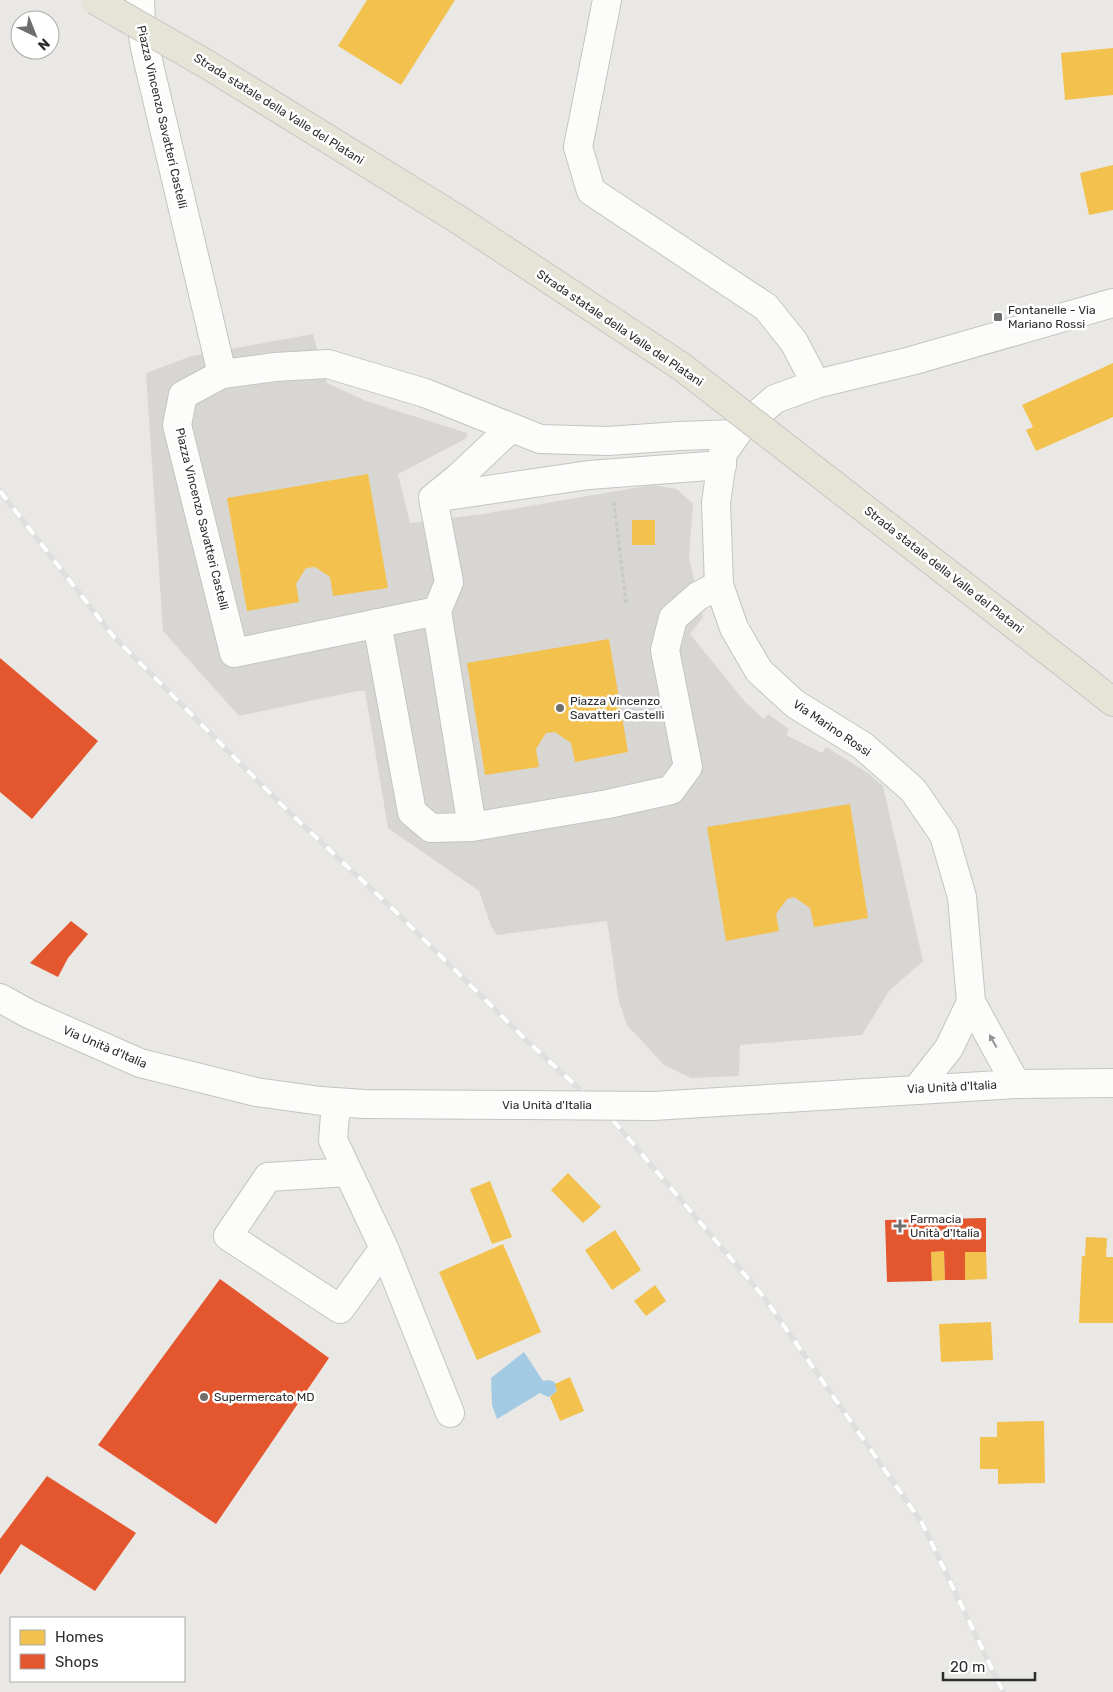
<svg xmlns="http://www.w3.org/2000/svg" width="1113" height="1692" font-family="Rubik,sans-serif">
<rect width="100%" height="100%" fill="#eae8e5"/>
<path fill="#d8d6d3" d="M 313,334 L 327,383 L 366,401 L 467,433 L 467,438 L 398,474 L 410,523 L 483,514 L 652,485 L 677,489 L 693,504 L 689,558 L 703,617 L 690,634 L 746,703 L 764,719 L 768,714 L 789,729 L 786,735 L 822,753 L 826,747 L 868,773 L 883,786 L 923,961 L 889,991 L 862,1035 L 740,1045 L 739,1076 L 691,1078 L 664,1065 L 627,1025 L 619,1002 L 607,921 L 497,935 L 491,926 L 479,891 L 388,828 L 365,691 L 357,691 L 239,716 L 163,631 L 146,373 L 192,356 Z"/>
<path fill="#a2cae2" d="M 524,1352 L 543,1381 C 558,1377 563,1392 548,1397 L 540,1393 L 497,1419 L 492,1405 L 491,1378 Z"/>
<path fill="#f2c14e" d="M 367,0 L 455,0 L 401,85 L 338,46 Z
M 1113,48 L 1113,95 L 1065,100 L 1061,53 Z
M 1113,165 L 1113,210 L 1089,215 L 1080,173 Z
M 1113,363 L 1113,417 L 1036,451 L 1026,430 L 1033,427 L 1022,405 Z
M 368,474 L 388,588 L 333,596 L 330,577 L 315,567 L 306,568 L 296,584 L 299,602 L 247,611 L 227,498 Z
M 632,520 L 655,520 L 655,545 L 632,545 Z
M 609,639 L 628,752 L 575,762 L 571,743 L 555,732 L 546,733 L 536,749 L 539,767 L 485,775 L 467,663 Z
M 850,804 L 868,918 L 814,927 L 810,908 L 794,897 L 787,899 L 776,914 L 779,931 L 726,941 L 707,827 Z
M 568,1173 L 601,1207 L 583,1223 L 551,1190 Z
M 490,1181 L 512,1237 L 492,1244 L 470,1189 Z
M 615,1230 L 641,1270 L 612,1290 L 585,1250 Z
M 1086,1237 L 1107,1238 L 1106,1257 L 1113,1257 L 1113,1323 L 1079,1323 L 1082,1256 L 1085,1256 Z
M 503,1244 L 541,1332 L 477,1360 L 439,1272 Z
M 944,1251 L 945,1280 L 932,1281 L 931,1252 Z
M 965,1252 L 986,1252 L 987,1279 L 965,1280 Z
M 655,1285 L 666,1301 L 646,1316 L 634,1301 Z
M 991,1322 L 993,1360 L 941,1362 L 939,1324 Z
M 570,1377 L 584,1411 L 560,1421 L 550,1397 L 557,1391 L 555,1384 Z
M 1044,1421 L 1045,1483 L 998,1484 L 998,1469 L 980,1469 L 980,1437 L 997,1437 L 997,1422 Z"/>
<path fill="#e4572e" d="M 0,658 L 98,741 L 32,819 L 0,792 Z
M 71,921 L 88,934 L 68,958 L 58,977 L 30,963 Z
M 986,1218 L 986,1252 L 965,1252 L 965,1280 L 945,1280 L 944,1251 L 931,1252 L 932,1281 L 887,1282 L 885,1220 Z
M 220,1279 L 329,1358 L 216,1524 L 98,1445 Z
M 47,1476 L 136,1533 L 95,1591 L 21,1544 L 0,1575 L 0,1539 Z"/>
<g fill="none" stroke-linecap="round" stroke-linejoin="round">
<defs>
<path id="minor" d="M 140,0 L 141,24 L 145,48 L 222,374
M 607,0 L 578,147 L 591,191 L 766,307 L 794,342 L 816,384
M 511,428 L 460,476 L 433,498 L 449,582 L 437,611 L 472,827 L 608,804 L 671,790 L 688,767 L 665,650 L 673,618 L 698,596 L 719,585
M 433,498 L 589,475 L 722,465
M 437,611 L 234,653 L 177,425 L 183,395 L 222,374 L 275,367 L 328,364 L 425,393 L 540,439 L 608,441 L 679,436 L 736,434
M 377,623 L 412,812 L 431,828 L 472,827
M 0,998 L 29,1014 L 140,1063 L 256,1092 L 321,1101 L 364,1104 L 526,1105
M 971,1002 L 962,897 L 944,835 L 913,790 L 863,746 L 795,704 L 759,671 L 734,628 L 719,585 L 716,503 L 723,453 L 740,429 L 775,399 L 816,384 L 911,361 L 1113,303
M 917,1089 L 949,1048 L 971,1002 L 1016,1084
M 336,1102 L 333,1140 L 384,1248 L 340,1309 L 228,1236 L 268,1177 L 348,1172
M 653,1106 L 1016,1084 L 1113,1083
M 384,1248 L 450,1413"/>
<path id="major" d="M 1070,668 L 1113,702"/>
</defs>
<use href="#minor" stroke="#c4c4c4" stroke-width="30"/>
<use href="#major" stroke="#c6c5c3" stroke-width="30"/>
<path stroke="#c8c8c8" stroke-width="3" stroke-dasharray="4 2.5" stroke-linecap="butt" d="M 614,502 L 626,603"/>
<use href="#minor" stroke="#fcfcfb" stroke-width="28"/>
<use href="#major" stroke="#e6e4d7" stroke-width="28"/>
<defs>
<path id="rail" d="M 0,491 L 113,636 L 292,815 L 394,910 L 523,1037 L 611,1118 L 763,1296 L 922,1523 L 1003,1692"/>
</defs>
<use href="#rail" stroke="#dfdfe0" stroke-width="5.5"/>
<use href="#rail" stroke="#fff" stroke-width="4" stroke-dasharray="11" stroke-linecap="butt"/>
<defs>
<path id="minor-bridge" d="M 526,1105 L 653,1106"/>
<path id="major-bridge" d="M 95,0 L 208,65 L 459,220 L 682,367 L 1070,668"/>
</defs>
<use href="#minor-bridge" stroke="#c4c4c4" stroke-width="30" stroke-linecap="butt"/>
<use href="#major-bridge" stroke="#c6c5c3" stroke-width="30" stroke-linecap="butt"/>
<use href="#minor-bridge" stroke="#fcfcfb" stroke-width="28"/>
<use href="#major-bridge" stroke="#e6e4d7" stroke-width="28"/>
</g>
<defs><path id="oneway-solid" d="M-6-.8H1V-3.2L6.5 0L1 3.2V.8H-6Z" transform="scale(1.25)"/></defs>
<use fill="#949494" href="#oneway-solid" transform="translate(993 1041) rotate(-119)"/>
<g fill="#6f6e6d" stroke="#fff" stroke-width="2">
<rect x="993" y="312" width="10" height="10" rx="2.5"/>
<circle cx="560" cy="708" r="5"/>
<path d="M897.5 1218.5h5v5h5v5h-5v5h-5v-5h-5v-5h5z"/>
<circle cx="204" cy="1397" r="5"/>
</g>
<g text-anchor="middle" stroke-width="5" stroke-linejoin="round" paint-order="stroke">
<g font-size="12" fill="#2d2d2d" stroke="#fff">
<text transform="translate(279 109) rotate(32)" y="4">Strada statale della Valle del Platani</text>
<text transform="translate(162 117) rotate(77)" y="4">Piazza Vincenzo Savatteri Castelli</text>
<text transform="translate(620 328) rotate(34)" y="4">Strada statale della Valle del Platani</text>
<text transform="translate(202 519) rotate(76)" y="4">Piazza Vincenzo Savatteri Castelli</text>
<text transform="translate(944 570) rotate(38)" y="4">Strada statale della Valle del Platani</text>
<text transform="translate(832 728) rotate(34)" y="4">Via Marino Rossi</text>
<text transform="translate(105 1047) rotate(23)" y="4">Via Unità d'Italia</text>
<text transform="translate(952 1087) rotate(-3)" y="4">Via Unità d'Italia</text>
<text x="547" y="1109">Via Unità d'Italia</text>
</g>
<g font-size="12" fill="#2d2d2d" stroke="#fff" text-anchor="start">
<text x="1008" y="314">Fontanelle - Via<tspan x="1008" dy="14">Mariano Rossi</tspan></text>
<text x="570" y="705">Piazza Vincenzo<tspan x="570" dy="14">Savatteri Castelli</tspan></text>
<text x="910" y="1223">Farmacia<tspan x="910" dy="14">Unità d'Italia</tspan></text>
<text x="214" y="1401">Supermercato MD</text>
</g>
</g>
<rect x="10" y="1617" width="175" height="65" fill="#ffffff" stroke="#ababab"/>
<rect x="20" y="1630" width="25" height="15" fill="#f2c14e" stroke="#ababab"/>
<text x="55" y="1642" font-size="15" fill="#2d2d2d">Homes</text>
<rect x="20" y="1654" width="25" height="15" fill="#e4572e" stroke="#ababab"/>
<text x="55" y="1667" font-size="15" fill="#2d2d2d">Shops</text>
<g transform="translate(35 35) rotate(137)"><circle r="24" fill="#ffffff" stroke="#ababab"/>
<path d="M0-4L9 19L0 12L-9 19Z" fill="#6f6e6d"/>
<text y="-8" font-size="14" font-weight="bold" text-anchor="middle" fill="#2d2d2d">N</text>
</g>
<path d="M943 1672v8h92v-8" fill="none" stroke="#2d2d2d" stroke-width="2.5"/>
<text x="950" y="1672" font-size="15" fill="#2d2d2d" stroke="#ffffff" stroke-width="4" paint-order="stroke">20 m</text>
</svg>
